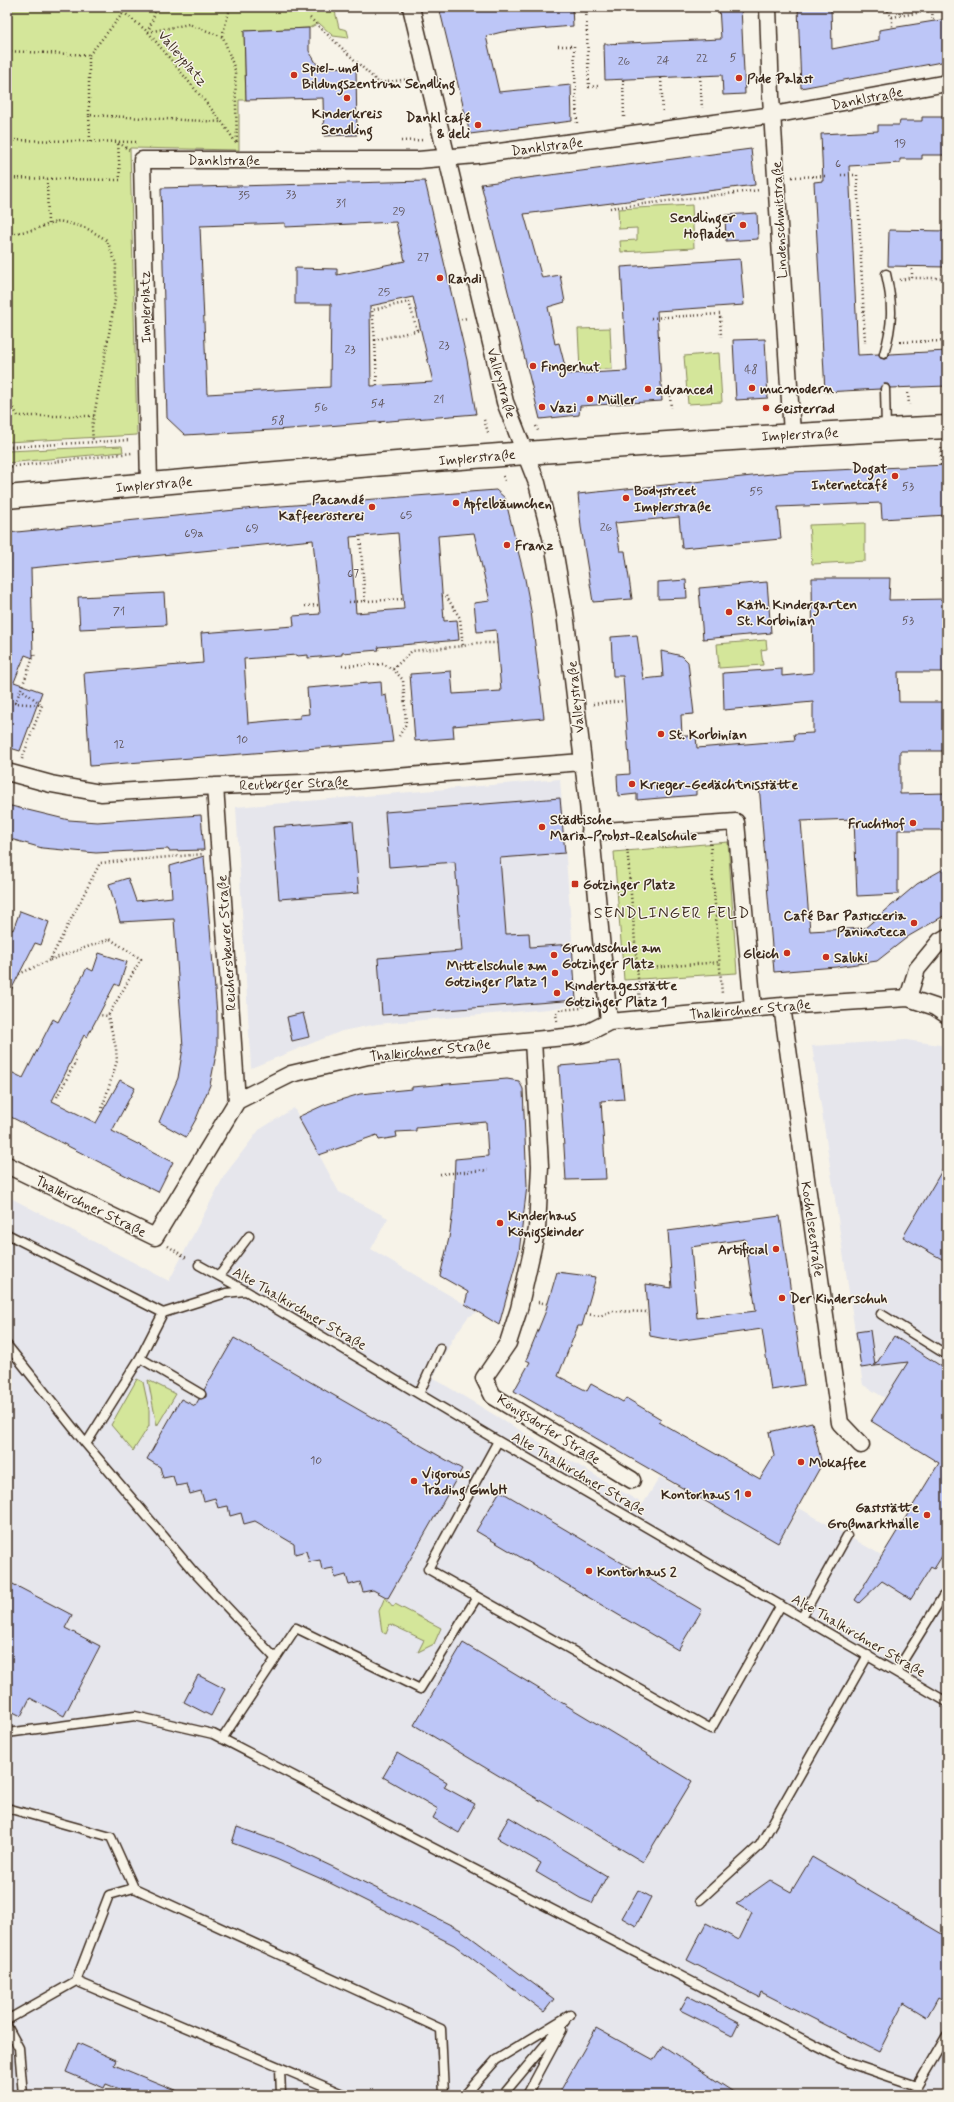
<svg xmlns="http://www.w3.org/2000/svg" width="954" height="2102" font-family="Mynerve,sans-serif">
<rect width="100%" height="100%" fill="#f7f3e8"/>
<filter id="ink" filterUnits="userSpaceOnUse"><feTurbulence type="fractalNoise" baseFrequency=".025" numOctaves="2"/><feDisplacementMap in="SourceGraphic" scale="8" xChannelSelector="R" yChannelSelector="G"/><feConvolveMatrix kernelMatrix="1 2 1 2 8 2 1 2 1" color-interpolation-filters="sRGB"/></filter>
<g filter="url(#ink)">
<path fill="#e6e6ec" d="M 560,779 L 577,1004 L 549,1009 L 377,1024 L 342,1031 L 251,1068 L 236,807 Z
M 906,1040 L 940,1045 L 947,1048 L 947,2095 L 7,2095 L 7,1196 L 169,1281 L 224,1176 L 259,1130 L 294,1108 L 339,1192 L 388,1218 L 371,1249 L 478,1312 L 468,1317 L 452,1340 L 433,1378 L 643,1504 L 660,1477 L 778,1543 L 799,1508 L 883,1556 L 939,1463 L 871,1421 L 885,1398 L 863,1385 L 812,1046 Z"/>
<path fill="#d4e69a" stroke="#88885c" d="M 7,7 L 334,7 L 339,28 L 347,30 L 349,38 L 333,36 L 319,23 L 309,28 L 244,31 L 246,100 L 239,100 L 239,150 L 130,148 L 137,435 L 7,442 Z
M 692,205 L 694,248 L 621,252 L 620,241 L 637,240 L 637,228 L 619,229 L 618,209 Z
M 610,328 L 612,369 L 580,370 L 578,329 Z
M 719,353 L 722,402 L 688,404 L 684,356 Z
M 122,446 L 123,452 L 7,463 L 7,451 Z
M 865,523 L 865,561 L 812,564 L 809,525 Z
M 766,640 L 767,649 L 761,650 L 763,665 L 719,668 L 717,644 Z
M 728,842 L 737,973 L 624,980 L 614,852 Z
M 137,1379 L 143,1382 L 149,1410 L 149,1426 L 133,1451 L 111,1425 Z
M 148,1380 L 176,1394 L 157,1426 Z
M 385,1597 L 393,1607 L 395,1604 L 441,1628 L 434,1644 L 418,1652 L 424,1640 L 390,1624 L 386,1634 L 382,1632 L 379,1611 Z"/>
<path fill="#bdc6f7" stroke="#3b2a1e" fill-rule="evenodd" d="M 439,7 L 572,7 L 573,26 L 502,32 L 486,36 L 499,92 L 571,85 L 572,121 L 470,134 Z
M 719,7 L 741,7 L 745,94 L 723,95 L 722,75 L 605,80 L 604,44 L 721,39 Z
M 798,7 L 831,7 L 832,49 L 879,40 L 879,30 L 947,19 L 947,61 L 801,88 Z
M 309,28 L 309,51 L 319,68 L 356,67 L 357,135 L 324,136 L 323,98 L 246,100 L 244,31 Z
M 922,117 L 947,117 L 947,151 L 944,151 L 945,155 L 922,155 L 922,159 L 900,159 L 900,163 L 849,166 L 858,355 L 879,354 L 880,358 L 885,359 L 890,354 L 947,351 L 947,386 L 890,388 L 888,384 L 884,384 L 880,389 L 825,392 L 814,182 L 823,181 L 821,134 L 878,131 L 878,125 L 899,125 L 900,121 L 922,121 Z
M 751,149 L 755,185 L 524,214 L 542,278 L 560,275 L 565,302 L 548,307 L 555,344 L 559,343 L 567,374 L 627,371 L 621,267 L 740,259 L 744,305 L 657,311 L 662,401 L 580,406 L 579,415 L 540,419 L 481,184 Z
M 425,181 L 467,360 L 476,414 L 290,429 L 185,435 L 167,418 L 161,188 ZM 396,222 L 405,261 L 337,275 L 337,269 L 295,268 L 295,304 L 331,304 L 330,387 L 207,394 L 200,226 L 285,223 L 285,227 ZM 413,297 L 433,382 L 371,386 L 370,306 Z
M 757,213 L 758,239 L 726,241 L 725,215 Z
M 889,230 L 947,231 L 947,267 L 888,266 Z
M 765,339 L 768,398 L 736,400 L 733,340 Z
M 947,465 L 947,515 L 882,519 L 881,503 L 778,507 L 781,539 L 682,548 L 679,517 L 615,523 L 620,551 L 625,551 L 632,599 L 593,602 L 581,527 L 578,494 L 791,472 Z
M 496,490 L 505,498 L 525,579 L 531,611 L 544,718 L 453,726 L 454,738 L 415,741 L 410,674 L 451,671 L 453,694 L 501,691 L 496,630 L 477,632 L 474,603 L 490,601 L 474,533 L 438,536 L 444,621 L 457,620 L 459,640 L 378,647 L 379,650 L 342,653 L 342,655 L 308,658 L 308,655 L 297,656 L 296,655 L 244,659 L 248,723 L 300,718 L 300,715 L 309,714 L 307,688 L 381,682 L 382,696 L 386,695 L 393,742 L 90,766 L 84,673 L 203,663 L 201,633 L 294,626 L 293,616 L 320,614 L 313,540 L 31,568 L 33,658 L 25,655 L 14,682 L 42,692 L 20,751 L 7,747 L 7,533 L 255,508 ZM 398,533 L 404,609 L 356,613 L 350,537 Z
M 812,578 L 890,578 L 889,600 L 947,599 L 947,672 L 898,672 L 899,702 L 947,702 L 947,751 L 900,751 L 900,794 L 947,793 L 947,830 L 898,830 L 898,894 L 857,896 L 854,819 L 801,821 L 810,931 L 865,928 L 917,884 L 947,867 L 947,914 L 909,936 L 877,961 L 836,967 L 774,972 L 759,784 L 696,789 L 696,795 L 637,800 L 637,794 L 618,796 L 617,775 L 630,774 L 623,676 L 613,676 L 611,637 L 637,635 L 643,679 L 663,677 L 661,651 L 682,656 L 688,662 L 694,714 L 681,715 L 682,736 L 696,736 L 697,748 L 795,740 L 794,734 L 813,733 L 813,702 L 724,710 L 723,673 L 782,669 L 782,676 L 813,673 Z
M 686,580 L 687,598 L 658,599 L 658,582 Z
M 767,582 L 771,633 L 703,639 L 699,588 Z
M 164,593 L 166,625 L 80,629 L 78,597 Z
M 560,798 L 565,853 L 500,858 L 506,934 L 529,933 L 530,947 L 572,944 L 576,1000 L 382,1015 L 378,958 L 462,951 L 455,862 L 389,867 L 385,812 Z
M 7,805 L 69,820 L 97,822 L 201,815 L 204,850 L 169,851 L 168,849 L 96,853 L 42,848 L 7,838 Z
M 353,821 L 359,893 L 279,899 L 273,827 Z
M 204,856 L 217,1014 L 217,1049 L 210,1085 L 196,1119 L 186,1137 L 159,1122 L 178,1078 L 183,1048 L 174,919 L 120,922 L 109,884 L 128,878 L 136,901 L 172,897 L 170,866 Z
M 20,911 L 49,922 L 41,945 L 35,943 L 7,998 L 7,927 L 13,930 Z
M 99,953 L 127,962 L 119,986 L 115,984 L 87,1037 L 84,1035 L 52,1101 L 96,1123 L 120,1080 L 135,1088 L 112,1131 L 173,1162 L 158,1192 L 7,1115 L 7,1070 L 23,1078 L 53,1019 L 58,1022 L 87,968 L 93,971 Z
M 303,1013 L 309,1037 L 292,1041 L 287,1017 Z
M 620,1061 L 624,1099 L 601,1101 L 606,1179 L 566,1180 L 559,1066 Z
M 507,1079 L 519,1081 L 523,1089 L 527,1186 L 519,1252 L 499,1325 L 465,1304 L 468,1292 L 440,1276 L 449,1238 L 453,1211 L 455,1159 L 488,1156 L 486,1122 L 416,1128 L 416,1131 L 396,1132 L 397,1137 L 379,1140 L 377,1135 L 319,1155 L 298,1117 L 324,1105 L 360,1094 L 412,1089 L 412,1087 Z
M 947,1162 L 947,1262 L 903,1237 Z
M 780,1216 L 804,1385 L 771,1390 L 762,1329 L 676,1341 L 650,1336 L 646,1284 L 672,1288 L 668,1231 ZM 745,1239 L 756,1311 L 697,1318 L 691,1247 Z
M 557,1272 L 596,1277 L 582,1326 L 578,1326 L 558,1376 L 587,1391 L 591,1384 L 623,1402 L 626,1398 L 661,1419 L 659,1422 L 760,1479 L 774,1456 L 769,1432 L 812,1422 L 822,1464 L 778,1543 L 514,1391 L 530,1362 L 526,1360 L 545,1313 Z
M 870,1330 L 875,1366 L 861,1368 L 856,1332 Z
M 894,1336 L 947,1370 L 947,1548 L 934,1569 L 931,1567 L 911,1599 L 882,1581 L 859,1603 L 855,1600 L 939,1463 L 871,1421 L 908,1362 L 875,1366 Z
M 234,1338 L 462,1469 L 388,1598 L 373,1590 L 363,1592 L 360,1582 L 349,1585 L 346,1575 L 335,1578 L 333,1568 L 322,1570 L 320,1560 L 309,1562 L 306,1551 L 295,1554 L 294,1544 L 255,1521 L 244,1524 L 241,1513 L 230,1516 L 228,1506 L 218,1508 L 215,1498 L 204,1501 L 201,1491 L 190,1494 L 187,1484 L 176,1486 L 173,1476 L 163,1478 L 160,1467 L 147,1459 L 181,1399 L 195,1406 L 199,1399 L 206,1397 L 206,1394 L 204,1390 Z
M 500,1491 L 702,1610 L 678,1650 L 476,1531 Z
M 7,1581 L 72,1615 L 65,1628 L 100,1646 L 64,1716 L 30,1698 L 21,1716 L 7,1709 Z
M 463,1643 L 692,1781 L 643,1862 L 414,1725 Z
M 198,1675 L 225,1689 L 211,1716 L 184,1702 Z
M 397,1753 L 447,1782 L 444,1787 L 475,1804 L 459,1833 L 433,1818 L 438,1809 L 383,1777 Z
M 509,1817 L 607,1876 L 592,1903 L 580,1898 L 536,1872 L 541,1863 L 497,1838 Z
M 237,1827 L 282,1843 L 333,1867 L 461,1930 L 554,1999 L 544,2012 L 454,1945 L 326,1881 L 276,1859 L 232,1843 Z
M 812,1857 L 947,1937 L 947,2002 L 938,1997 L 927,2017 L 904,2003 L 879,2052 L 761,1992 L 759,1997 L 687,1960 L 706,1923 L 739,1940 L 752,1913 L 736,1904 L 770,1880 L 791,1892 Z
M 638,1890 L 651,1897 L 636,1926 L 622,1918 Z
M 688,1996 L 739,2022 L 732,2036 L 680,2010 Z
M 596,2028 L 654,2060 L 663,2046 L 738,2095 L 558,2095 Z
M 78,2043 L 116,2060 L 114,2065 L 187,2095 L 134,2095 L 106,2084 L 104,2088 L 66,2072 Z"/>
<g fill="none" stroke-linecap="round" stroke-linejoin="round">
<defs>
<path id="lane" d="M 884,354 C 893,324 893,304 886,274
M 885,389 L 886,429
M 7,1234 L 163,1313
M 199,1265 L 246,1291 L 498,1441 L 947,1702
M 219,1276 L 249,1236
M 881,1314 L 947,1355
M 7,1345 L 86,1444 L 140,1358 L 163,1313 L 226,1293 L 245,1291
M 140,1358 L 201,1394
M 419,1394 L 440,1348
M 498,1441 L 428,1569 L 711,1729 L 781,1605
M 86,1444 L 193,1571 L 275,1658
M 802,1617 L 847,1536
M 896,1672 L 943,1596 L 947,1597
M 7,1733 L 135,1716 L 213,1734 L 849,2063 L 917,2086
M 222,1739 L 296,1628 L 420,1689 L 477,1597
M 7,1808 L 111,1837 L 134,1888 L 441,2029 L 444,2095
M 700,1900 L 760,1845 L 868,1655
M 76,1981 L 345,2095
M 7,2020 L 76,1981 L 109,1895 L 134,1888
M 7,2026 L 19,2048 L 23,2095
M 280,2068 L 281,2095
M 465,2095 L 496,2060 L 570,2015
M 503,2095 L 565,2021
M 527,2095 L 562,2030
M 912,2095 L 947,2035"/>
<path id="street" d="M 411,7 L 505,402 L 537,483 L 554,549 L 565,613 L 588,803 L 609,1022
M 768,7 L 771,96 L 792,434
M 149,484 L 142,160 L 418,160 L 476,155 L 773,115 L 947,83
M 7,772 L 51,784 L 101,793 L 215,786 L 334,782 L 582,762
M 215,786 L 237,1101
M 590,832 L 736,822 L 753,1008
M 908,998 L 917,969 L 940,941 L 947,937
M 782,1006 L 840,1423 L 861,1445
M 533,1040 L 540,1166 L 537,1229 L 519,1309 L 508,1343 L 484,1378 L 493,1396 L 632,1480
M 7,1165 L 155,1237 L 237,1101 L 291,1074 L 368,1056 L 575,1036 L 587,1033 L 609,1022 L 782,1006 L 908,998 L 935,1007 L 947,1015"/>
<path id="secondary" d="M 7,497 C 320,468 633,442 947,427"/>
</defs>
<use href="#lane" stroke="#3b2a1e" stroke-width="11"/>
<use href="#street" stroke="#3b2a1e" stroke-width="19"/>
<use href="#secondary" stroke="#3b2a1e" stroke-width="25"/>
<path stroke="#3b2a1e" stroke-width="2.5" stroke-dasharray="1 3" stroke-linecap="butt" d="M 117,7 L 148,32 L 222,122 L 236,143
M 586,7 L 589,87 L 599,86
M 888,7 L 888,13 L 892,17 L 892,28
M 932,10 L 933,22
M 892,17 L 947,8
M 310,18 L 379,83 L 410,79
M 148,32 L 189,24 L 223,37 L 235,70 L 237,144
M 148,32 L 157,7
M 222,36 L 229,12
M 558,46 L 574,46 L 577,124
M 7,51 L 89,55
M 700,76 L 702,108
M 661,78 L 663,114
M 623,80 L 624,117
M 89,115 L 89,55 L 124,12
M 7,140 L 136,142
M 90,141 L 89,115 L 222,122
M 401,141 L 424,140
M 841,175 L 857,175 L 865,343
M 792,177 L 828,176
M 7,178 L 120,180 L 118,142 L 129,150
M 47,179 L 48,224
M 610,208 L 760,190
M 7,234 L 29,231 L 59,221 L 86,228 L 107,240 L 116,264 L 115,300 L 92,427 L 93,442
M 912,278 L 912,266
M 900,280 L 909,278 L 947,278
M 651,318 L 720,314 L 721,337
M 457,320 L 467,318
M 375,340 L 372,310 L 409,302 L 417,330
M 900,342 L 947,341
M 377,385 L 375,340 L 420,330
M 908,393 L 909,405
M 670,396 L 671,408
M 7,398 L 18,416 L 94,416
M 484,420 L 489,435
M 380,422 L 380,425
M 536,426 L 539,433
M 7,447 L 130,440
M 941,465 L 941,448
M 7,467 L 132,453
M 503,476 L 506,483
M 356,494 L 357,501
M 943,515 L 947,586
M 360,536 L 365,601
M 442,596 L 446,596 L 460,618 L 463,646 L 477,643 L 497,643
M 349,602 L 403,599
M 305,606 L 319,605
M 342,666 L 383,664 L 393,669 L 412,651 L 463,646
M 393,669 L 403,680 L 406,724 L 399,736
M 14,703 L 42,705
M 15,703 L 21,689
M 593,704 L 624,701
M 22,759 L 42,705 L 21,689 L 35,653
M 710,840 L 722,994
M 627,846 L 640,1002
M 50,960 L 110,939 L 141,959 L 108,1016 L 99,1015
M 637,969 L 720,962
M 19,974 L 50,960 L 100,863 L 204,854
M 557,1021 L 556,1014 L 560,1010 L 582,1008 L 587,997
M 7,1026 L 7,1025
M 57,1097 L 76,1061
M 101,1112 L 117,1061 L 116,1048 L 108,1016
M 440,1174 L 488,1170
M 168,1246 L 188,1259
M 538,1302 L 548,1304
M 586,1314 L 600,1316 L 612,1311 L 649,1312"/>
<use href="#lane" stroke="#f7f3e8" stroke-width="8"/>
<use href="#street" stroke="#f7f3e8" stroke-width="16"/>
<use href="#secondary" stroke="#f7f3e8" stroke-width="22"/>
</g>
</g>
<g fill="#c8321e" stroke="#f7f3e8" stroke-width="1.5">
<circle cx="294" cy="75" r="4"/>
<circle cx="739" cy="78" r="4"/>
<circle cx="347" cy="98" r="4"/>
<circle cx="478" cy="125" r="4"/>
<circle cx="743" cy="225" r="4"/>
<circle cx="440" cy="278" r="4"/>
<circle cx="533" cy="366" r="4"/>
<circle cx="752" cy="388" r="4"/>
<circle cx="648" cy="389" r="4"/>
<circle cx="590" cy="399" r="4"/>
<circle cx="542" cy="407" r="4"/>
<circle cx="766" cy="408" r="4"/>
<circle cx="895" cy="476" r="4"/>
<circle cx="626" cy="498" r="4"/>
<circle cx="456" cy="503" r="4"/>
<circle cx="372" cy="507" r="4"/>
<circle cx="507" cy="545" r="4"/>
<circle cx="729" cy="612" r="4"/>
<circle cx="661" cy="734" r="4"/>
<circle cx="632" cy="784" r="4"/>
<circle cx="913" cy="823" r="4"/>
<circle cx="542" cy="827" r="4"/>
<rect x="571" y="880" width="8" height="8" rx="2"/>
<circle cx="914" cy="923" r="4"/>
<circle cx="787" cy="953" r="4"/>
<circle cx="554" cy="955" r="4"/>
<circle cx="826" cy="957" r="4"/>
<circle cx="555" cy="973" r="4"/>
<circle cx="557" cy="993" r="4"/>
<circle cx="500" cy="1223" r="4"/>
<circle cx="776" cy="1249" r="4"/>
<circle cx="782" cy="1298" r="4"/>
<circle cx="801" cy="1462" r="4"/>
<circle cx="414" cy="1481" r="4"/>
<circle cx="748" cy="1494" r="4"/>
<circle cx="927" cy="1515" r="4"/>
<circle cx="589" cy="1571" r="4"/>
</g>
<g text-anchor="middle" stroke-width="3" stroke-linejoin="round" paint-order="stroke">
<g font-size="12" fill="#5c5154">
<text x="733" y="61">5</text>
<text x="702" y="62">22</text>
<text x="663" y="64">24</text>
<text x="624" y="65">26</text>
<text x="900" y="147">19</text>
<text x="838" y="167">6</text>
<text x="291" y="198">33</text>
<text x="244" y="199">35</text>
<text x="341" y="207">31</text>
<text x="399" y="215">29</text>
<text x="423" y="261">27</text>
<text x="384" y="296">25</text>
<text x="444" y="349">23</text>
<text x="350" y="353">23</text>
<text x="751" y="373">48</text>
<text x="439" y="403">21</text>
<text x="378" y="407">54</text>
<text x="321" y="411">56</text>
<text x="278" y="424">58</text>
<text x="908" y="490">53</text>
<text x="756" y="495">55</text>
<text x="406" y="519">65</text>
<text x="606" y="531">26</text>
<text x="252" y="532">69</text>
<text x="194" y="537">69a</text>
<text x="353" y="577">67</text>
<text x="119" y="615">71</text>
<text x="908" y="624">53</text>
<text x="242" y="743">10</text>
<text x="119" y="748">12</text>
<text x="316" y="1464">10</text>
</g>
<g font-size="14" fill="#3b2a1e" stroke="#f7f3e8">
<text transform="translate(183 58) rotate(50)" y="5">Valleyplatz</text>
<text transform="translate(867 98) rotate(-11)" y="5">Danklstraße</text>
<text transform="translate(547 146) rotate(-7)" y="5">Danklstraße</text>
<text x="224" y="165">Danklstraße</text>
<text transform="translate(779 220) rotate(-93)" y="5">Lindenschmitstraße</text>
<text transform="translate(145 307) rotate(-91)" y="5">Implerplatz</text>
<text transform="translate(502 383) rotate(74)" y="5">Valleystraße</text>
<text transform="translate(800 434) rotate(-3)" y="5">Implerstraße</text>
<text transform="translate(477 457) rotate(-5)" y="5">Implerstraße</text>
<text transform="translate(154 484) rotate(-5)" y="5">Implerstraße</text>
<text transform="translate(575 697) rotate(-96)" y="5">Valleystraße</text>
<text transform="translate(294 783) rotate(-2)" y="5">Reutberger Straße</text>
<text transform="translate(226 943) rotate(-94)" y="5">Reichersbeurer Straße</text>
<text transform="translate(750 1009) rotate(-5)" y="5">Thalkirchner Straße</text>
<text transform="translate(430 1050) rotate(-6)" y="5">Thalkirchner Straße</text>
<text transform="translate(91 1206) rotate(26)" y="5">Thalkirchner Straße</text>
<text transform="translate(813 1229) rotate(82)" y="5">Kochelseestraße</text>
<text transform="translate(300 1308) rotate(30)" y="5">Alte Thalkirchner Straße</text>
<text transform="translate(549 1429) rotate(32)" y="5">Königsdorfer Straße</text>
<text transform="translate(579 1473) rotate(30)" y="5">Alte Thalkirchner Straße</text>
<text transform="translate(859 1635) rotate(30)" y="5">Alte Thalkirchner Straße</text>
</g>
<g font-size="14" font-weight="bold" fill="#3b2a1e" stroke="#f7f3e8" text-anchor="start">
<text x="302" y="72">Spiel- und<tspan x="302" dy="16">Bildungszentrum Sendling</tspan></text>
<text x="747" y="83">Pide Palast</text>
<text x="347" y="118" text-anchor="middle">Kinderkreis<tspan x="347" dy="16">Sendling</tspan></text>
<text x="470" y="122" text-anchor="end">Dankl café<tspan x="470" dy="16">&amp; deli</tspan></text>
<text x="735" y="222" text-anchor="end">Sendlinger<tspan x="735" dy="16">Hofladen</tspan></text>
<text x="448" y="283">Randi</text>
<text x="541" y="371">Fingerhut</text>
<text x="760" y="393">mucmodern</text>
<text x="656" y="394">advanced</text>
<text x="598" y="404">Müller</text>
<text x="550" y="412">Vazi</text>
<text x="774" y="413">Geisterrad</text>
<text x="887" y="473" text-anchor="end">Dogat<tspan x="887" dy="16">Internetcafé</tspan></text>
<text x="634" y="495">Bodystreet<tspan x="634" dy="16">Implerstraße</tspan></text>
<text x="364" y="504" text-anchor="end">Pacandé<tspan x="364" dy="16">Kaffeerösterei</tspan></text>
<text x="464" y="508">Apfelbäumchen</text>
<text x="515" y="550">Franz</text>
<text x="737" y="609">Kath. Kindergarten<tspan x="737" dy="16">St. Korbinian</tspan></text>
<text x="669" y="739">St. Korbinian</text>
<text x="640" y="789">Krieger-Gedächtnisstätte</text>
<text x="550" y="824">Städtische<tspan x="550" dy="16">Maria-Probst-Realschule</tspan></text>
<text x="905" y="828" text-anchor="end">Fruchthof</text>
<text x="583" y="889">Gotzinger Platz</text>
<text x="906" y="920" text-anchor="end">Café Bar Pasticceria<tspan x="906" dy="16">Paninoteca</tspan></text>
<text x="562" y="952">Grundschule am<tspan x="562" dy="16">Gotzinger Platz</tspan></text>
<text x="779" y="958" text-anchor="end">Gleich</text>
<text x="834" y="962">Saluki</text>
<text x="547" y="970" text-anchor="end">Mittelschule am<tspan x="547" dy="16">Gotzinger Platz 1</tspan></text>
<text x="565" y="990">Kindertagesstätte<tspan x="565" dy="16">Gotzinger Platz 1</tspan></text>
<text x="508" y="1220">Kinderhaus<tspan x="508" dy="16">Königskinder</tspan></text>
<text x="768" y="1254" text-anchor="end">Artificial</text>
<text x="790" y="1303">Der Kinderschuh</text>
<text x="809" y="1467">Mokaffee</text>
<text x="422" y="1478">Vigorous<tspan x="422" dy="16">Trading GmbH</tspan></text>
<text x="740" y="1499" text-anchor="end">Kontorhaus 1</text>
<text x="919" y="1512" text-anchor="end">Gaststätte<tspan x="919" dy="16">Großmarkthalle</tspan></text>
<text x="597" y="1576">Kontorhaus 2</text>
</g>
<g font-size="16" letter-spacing="1" fill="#3b2a1e" stroke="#f7f3e8">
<text x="672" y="918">SENDLINGER FELD</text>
</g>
</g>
<rect width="954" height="2102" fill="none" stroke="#f7f3e8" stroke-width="24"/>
<rect x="12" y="12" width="930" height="2078" fill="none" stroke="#3b2a1e" stroke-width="1.5" filter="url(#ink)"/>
</svg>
